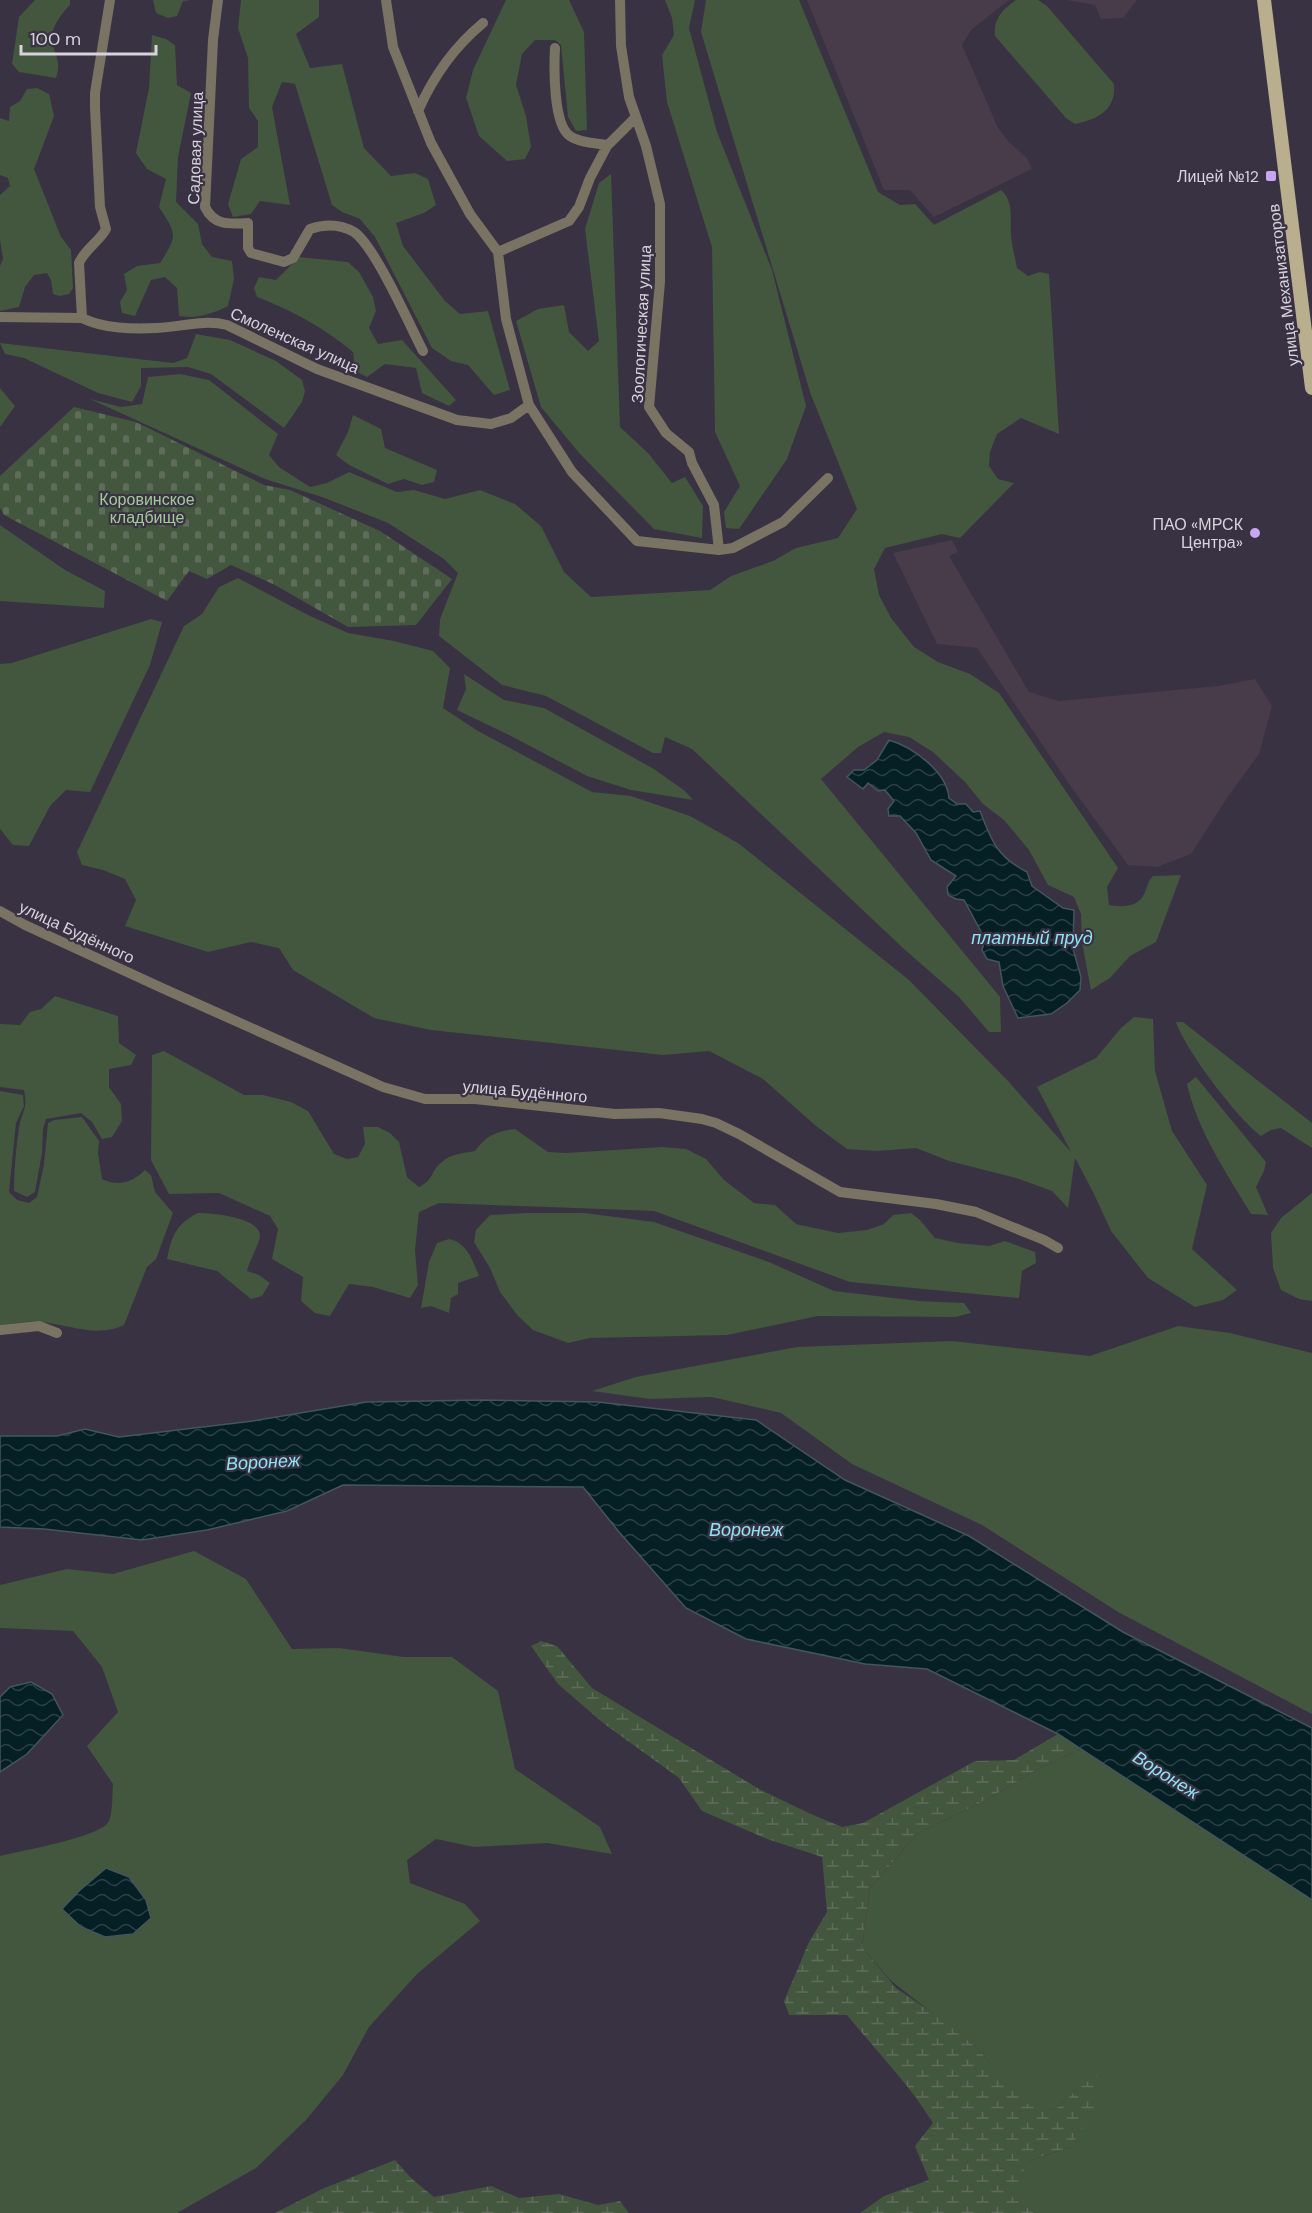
<svg xmlns="http://www.w3.org/2000/svg" width="1312" height="2213" font-family="'DM Sans',sans-serif">
<defs>
<pattern id="wetland-marsh" width="20" height="14" patternUnits="userSpaceOnUse" patternTransform="scale(1.5)"><rect width="20" height="14" fill="#43563e"/><path d="M1 5h8M5 5V1M11 12h8M15 12V8" fill="none" stroke="#5d6d59"/></pattern>
<pattern id="cemetery-stones" width="16" height="16" patternUnits="userSpaceOnUse" patternTransform="scale(1.5)"><rect width="16" height="16" fill="#43563e"/><path d="M2 7V4a2 2 0 0 1 4 0v3zM10 15v-3a2 2 0 0 1 4 0v3z" fill="#5d6d59"/></pattern>
<pattern id="water-waves" width="16" height="10" patternUnits="userSpaceOnUse" patternTransform="scale(1.5)"><rect width="16" height="10" fill="#052025"/><path d="M0 5q4-4 8 0t8 0" fill="none" stroke="#294044"/></pattern>
</defs>
<rect width="100%" height="100%" fill="#393243"/>
<path fill="#483b4a" d="M 807,0 L 1009,0 L 971,30 L 962,45 L 998,128 L 1009,142 L 1027,158 L 1032,169 L 934,217 L 910,190 L 884,190 Z
M 1066,0 L 1137,0 L 1123,18 L 1101,19 L 1095,5 Z
M 952,540 L 958,552 L 949,556 L 1029,692 L 1059,701 L 1218,686 L 1255,679 L 1272,706 L 1259,754 L 1227,798 L 1191,854 L 1157,867 L 1128,865 L 1069,784 L 977,648 L 937,644 L 893,553 Z"/>
<path fill="#43563e" d="M 35,0 L 70,0 L 70,5 C 62,13 51,27 52,39 C 54,56 62,60 56,78 L 19,72 L 12,64 L 19,17 Z
M 153,0 L 192,0 L 183,1 L 177,16 L 168,18 L 156,13 Z
M 241,0 L 319,0 L 319,17 L 296,34 L 310,68 L 342,64 L 364,148 L 391,176 L 415,173 L 428,179 L 436,205 L 424,213 L 396,223 L 403,246 L 445,301 L 460,314 L 488,311 L 510,390 L 494,395 L 468,365 L 451,361 L 432,348 L 375,237 L 360,219 L 342,212 L 332,205 L 295,84 L 282,82 L 272,107 L 290,205 L 260,201 L 251,214 L 233,217 L 228,204 L 241,159 L 258,147 L 258,121 L 249,108 L 248,58 L 238,28 Z
M 506,0 L 569,0 L 584,32 L 587,130 L 576,131 L 568,117 L 561,45 L 555,40 L 535,40 L 522,54 L 516,85 L 526,116 L 531,147 L 525,159 L 507,161 L 479,136 L 466,98 L 473,70 Z
M 665,0 L 695,0 L 689,28 L 717,132 L 772,270 L 806,406 L 787,459 L 739,529 L 726,528 L 724,512 L 740,486 L 715,432 L 712,247 L 667,102 L 662,55 L 674,35 L 672,18 Z
M 706,0 L 799,0 L 878,192 L 900,205 L 915,204 L 934,225 L 1001,190 C 1014,201 1010,219 1011,235 C 1012,246 1015,257 1017,268 L 1028,276 L 1040,272 L 1049,274 L 1059,434 L 1021,418 L 997,434 L 990,452 L 989,466 L 998,479 L 1014,483 L 960,538 L 942,534 L 885,548 L 874,569 L 879,595 L 891,618 L 914,647 L 938,662 L 970,674 L 999,693 L 1118,868 L 1107,887 L 1109,905 C 1121,907 1138,908 1144,894 C 1148,887 1147,882 1153,876 L 1181,875 L 1156,942 L 1130,956 L 1110,978 L 1091,990 L 1082,942 L 1081,914 L 1074,897 L 1048,885 L 1029,850 L 1004,820 L 983,804 L 965,782 L 933,752 L 909,737 L 884,732 L 858,747 L 821,779 L 1000,997 L 1001,1032 L 989,1032 L 959,997 L 904,949 L 692,749 L 665,737 L 661,753 L 653,753 L 546,696 L 502,685 L 439,636 L 440,619 L 458,573 L 444,559 L 388,523 L 322,497 L 265,479 L 90,399 L 121,407 L 142,404 L 148,377 L 180,374 L 209,380 L 278,434 L 269,455 L 279,467 L 310,487 L 327,483 L 349,472 L 397,492 L 414,490 L 445,499 L 480,490 L 515,504 L 541,526 L 564,572 L 591,597 L 710,590 L 731,576 L 773,561 L 796,548 L 838,538 L 857,509 L 811,395 L 701,32 Z
M 1016,0 L 1038,0 L 1047,6 L 1114,84 C 1116,110 1099,119 1075,124 L 1066,118 L 995,36 C 993,19 1003,9 1016,0 Z
M 152,35 L 166,39 L 175,45 L 177,85 L 191,93 L 178,157 L 176,202 L 198,224 L 202,244 L 212,257 L 232,261 L 234,279 L 228,306 C 212,314 197,319 179,316 L 177,288 L 165,277 L 151,280 L 135,316 L 122,313 L 120,302 L 127,290 L 124,274 L 137,266 L 160,263 C 178,235 177,235 159,207 L 166,179 L 147,169 L 136,153 L 149,88 Z
M 37,88 L 49,94 L 54,116 L 34,169 L 61,237 L 71,250 L 73,288 L 69,294 L 59,296 L 53,294 L 51,280 L 47,273 L 34,275 L 25,287 L 19,307 L 0,311 L 0,266 L 3,259 L 0,240 L 0,195 L 10,186 L 8,178 L 0,175 L 0,118 L 9,121 L 10,107 L 20,101 L 27,89 Z
M 611,174 L 620,427 L 648,453 L 672,483 L 685,477 L 703,506 L 702,538 L 654,529 L 580,454 L 541,407 L 516,321 L 538,309 L 564,305 L 569,332 L 588,351 L 599,341 L 585,229 L 599,183 Z
M 299,257 L 348,262 L 359,272 L 373,297 L 376,311 L 369,328 L 378,344 L 402,340 L 456,400 L 449,406 L 422,393 L 416,368 L 385,364 L 367,377 L 355,371 L 353,352 C 321,326 295,312 257,297 L 254,288 L 259,277 L 276,280 Z
M 196,334 L 230,340 L 276,361 L 302,380 L 305,391 L 302,402 L 284,428 L 211,374 L 188,367 L 141,368 L 141,386 L 132,402 L 98,393 L 24,358 L 5,354 L 0,343 L 173,363 L 187,358 Z
M 0,388 L 15,406 L 0,427 Z
M 353,415 L 381,429 L 385,448 L 437,470 L 434,482 L 422,485 L 404,479 L 388,484 L 349,465 L 336,455 L 348,432 Z
M 0,525 L 65,570 L 105,591 L 104,608 L 0,601 Z
M 238,578 L 308,615 L 348,633 L 394,641 L 433,651 L 450,668 L 443,708 L 478,731 L 592,792 L 631,796 L 690,816 L 738,843 L 909,980 L 1009,1082 L 1071,1152 L 1037,1087 L 1096,1058 L 1121,1028 L 1134,1017 L 1153,1019 L 1155,1071 L 1172,1131 L 1207,1185 L 1192,1249 L 1237,1290 L 1223,1300 L 1195,1307 L 1148,1278 L 1111,1231 L 1093,1192 L 1075,1158 L 1068,1208 L 1052,1191 L 1016,1178 L 949,1161 L 916,1148 L 877,1151 L 847,1149 L 816,1126 L 763,1079 L 709,1051 L 663,1055 L 431,1030 L 374,1018 L 293,970 L 279,948 L 251,942 L 208,952 L 125,926 L 136,900 L 125,879 L 103,870 L 82,865 L 77,852 L 184,626 L 202,614 L 219,587 Z
M 151,619 L 162,622 L 150,665 L 90,792 L 66,790 L 50,806 L 29,846 L 13,845 L 0,829 L 0,664 L 12,663 Z
M 464,674 L 504,700 L 544,708 L 654,769 L 685,791 L 693,800 L 631,790 L 587,776 L 509,735 L 457,710 L 466,689 Z
M 55,996 L 118,1016 L 119,1043 L 136,1055 L 131,1065 L 109,1069 L 109,1087 L 121,1104 L 122,1121 L 112,1137 L 102,1139 L 92,1122 L 81,1113 L 46,1119 L 43,1129 L 42,1153 L 35,1192 L 27,1197 L 14,1191 C 14,1171 16,1148 19,1128 C 22,1109 28,1112 24,1090 L 0,1087 L 0,1024 L 20,1025 L 30,1012 L 41,1009 Z
M 1176,1022 L 1183,1022 L 1312,1123 L 1312,1148 L 1281,1128 L 1271,1130 L 1261,1136 C 1238,1119 1185,1050 1176,1022 Z
M 164,1051 L 244,1095 L 263,1095 L 291,1102 L 308,1111 L 334,1154 L 347,1159 L 358,1157 L 365,1144 L 363,1127 L 378,1127 L 390,1133 L 399,1142 L 407,1177 L 419,1187 C 435,1179 430,1171 442,1162 C 450,1154 464,1153 475,1151 C 486,1135 497,1131 515,1129 L 548,1152 L 566,1153 L 663,1147 L 686,1149 L 706,1159 L 724,1180 L 754,1203 L 775,1205 L 796,1224 L 838,1233 L 867,1230 L 884,1224 L 893,1215 L 911,1213 L 920,1220 L 935,1238 L 958,1243 L 989,1246 L 1005,1241 L 1035,1252 L 1036,1263 L 1022,1271 L 1019,1298 L 850,1282 L 654,1211 L 439,1203 L 419,1212 L 415,1250 L 418,1285 L 410,1298 L 373,1287 L 349,1284 L 330,1316 L 315,1313 L 301,1301 L 303,1277 L 272,1259 L 278,1229 L 270,1216 L 219,1193 L 169,1194 L 151,1160 L 152,1055 Z
M 1196,1077 L 1266,1162 L 1264,1171 L 1256,1187 L 1268,1215 L 1251,1214 C 1226,1172 1198,1132 1187,1084 Z
M 0,1091 L 23,1095 L 24,1106 L 16,1123 L 9,1192 L 17,1200 L 29,1203 L 37,1197 L 44,1164 L 48,1123 L 54,1120 L 82,1117 L 99,1141 L 98,1153 L 102,1179 C 119,1187 133,1182 145,1170 L 151,1175 L 155,1192 L 173,1213 L 156,1259 L 147,1267 L 124,1325 C 97,1338 69,1325 42,1322 C 29,1320 13,1324 0,1325 Z
M 1312,1193 L 1312,1301 L 1299,1299 L 1281,1290 L 1273,1268 L 1271,1233 L 1281,1218 Z
M 198,1213 C 212,1213 260,1217 260,1236 C 260,1242 249,1262 247,1271 L 259,1275 L 270,1283 L 262,1296 L 251,1299 L 217,1271 L 167,1259 C 172,1235 176,1224 198,1213 Z
M 526,1213 L 585,1213 L 654,1222 L 769,1262 L 834,1291 L 919,1301 L 964,1303 L 971,1313 L 955,1317 L 818,1316 L 727,1335 L 590,1338 L 568,1343 L 533,1330 L 518,1316 L 500,1292 L 490,1268 L 474,1242 L 476,1230 L 490,1215 Z
M 449,1239 C 466,1242 473,1260 479,1276 L 458,1283 L 458,1294 L 451,1298 L 449,1313 L 431,1306 L 421,1308 L 429,1262 L 437,1243 Z
M 1178,1326 L 1230,1333 L 1312,1353 L 1312,1714 L 1118,1612 L 982,1525 L 852,1464 L 781,1413 L 712,1397 L 650,1399 L 592,1391 L 636,1377 L 797,1347 L 952,1341 L 1090,1356 Z
M 194,1551 L 246,1579 L 292,1649 L 339,1648 L 404,1657 L 452,1657 L 498,1691 L 515,1769 L 600,1827 L 612,1854 L 547,1843 L 474,1847 L 436,1839 L 407,1860 L 410,1883 L 465,1904 L 480,1921 L 417,1974 L 369,2027 L 343,2075 L 306,2120 L 256,2168 L 177,2213 L 0,2213 L 0,1856 C 19,1851 102,1837 109,1821 C 113,1811 112,1795 113,1784 L 87,1746 L 118,1712 L 102,1667 L 73,1631 L 0,1628 L 0,1585 L 67,1569 L 113,1574 Z
M 1081,1749 L 1312,1900 L 1312,2213 L 1035,2213 L 1010,2196 L 1029,2161 L 1070,2147 L 1077,2089 L 1055,2110 L 1024,2104 L 977,2048 L 890,1980 L 862,1947 L 870,1888 L 917,1834 L 986,1800 L 1038,1769 Z"/>
<path fill="url(#wetland-marsh)" d="M 541,1641 L 557,1646 L 592,1688 L 759,1789 L 811,1814 L 842,1827 L 863,1823 L 975,1761 L 1014,1760 L 1058,1734 L 1081,1749 L 1038,1769 L 986,1800 L 917,1834 L 870,1888 L 862,1947 L 896,1988 L 936,2015 L 977,2048 L 1024,2103 L 1055,2110 L 1077,2089 L 1097,2075 L 1094,2111 L 1070,2147 L 1029,2161 L 1011,2196 L 1035,2213 L 860,2213 L 884,2196 L 929,2180 L 915,2146 L 933,2123 C 909,2084 876,2051 847,2015 L 789,2015 L 784,2001 L 809,1942 L 827,1912 L 822,1857 L 767,1839 L 702,1811 L 679,1778 L 603,1723 L 558,1684 L 531,1646 Z
M 395,2160 L 412,2179 L 434,2197 L 491,2186 L 519,2198 L 559,2194 L 598,2205 L 620,2201 L 629,2213 L 275,2213 L 322,2189 Z"/>
<path fill="url(#cemetery-stones)" d="M 74,407 L 136,422 L 264,485 L 290,490 L 380,531 L 452,579 L 416,625 L 348,627 L 275,585 L 231,565 L 207,579 L 189,571 L 167,601 L 4,515 L 0,508 L 0,476 Z"/>
<path fill="url(#water-waves)" stroke="#44555c" stroke-width="1.5" d="M 889,740 C 913,747 947,772 949,798 L 957,804 L 966,804 L 973,812 L 980,811 C 991,840 997,857 1027,872 L 1032,886 L 1063,908 L 1074,910 L 1073,949 L 1081,977 L 1080,990 L 1067,1003 L 1051,1014 L 1018,1018 L 1003,986 L 999,962 L 987,959 L 982,950 L 985,939 L 964,900 L 956,899 L 948,895 L 947,887 L 956,876 L 931,860 L 916,833 L 900,816 L 889,816 L 888,809 L 894,801 L 885,790 L 878,791 L 868,783 L 863,789 L 847,777 L 854,770 L 864,770 L 877,760 Z
M 481,1400 L 598,1402 L 756,1420 L 845,1480 L 969,1536 L 1123,1632 L 1312,1728 L 1312,1900 L 1058,1734 L 927,1669 L 865,1664 L 746,1639 L 686,1608 L 619,1532 L 583,1487 L 343,1485 L 287,1511 L 207,1530 L 142,1540 L 44,1529 L 0,1527 L 0,1436 L 57,1436 L 85,1429 L 119,1437 L 253,1421 L 366,1402 Z
M 31,1682 L 52,1694 L 63,1715 L 27,1754 L 0,1772 L 0,1697 L 10,1687 Z
M 106,1868 L 129,1877 L 146,1900 L 151,1918 L 133,1934 L 105,1937 L 81,1927 L 62,1909 L 79,1891 Z"/>
<g fill="none" stroke-linecap="round" stroke-linejoin="round">
<path stroke="#787363" stroke-width="10" d="M 110,0 L 95,93 L 95,108 L 100,207 L 106,229 C 99,242 85,249 79,263 L 82,318 C 104,329 133,329 157,328 C 181,327 204,319 227,325 L 317,369 L 457,420 L 491,424 L 511,418 L 529,405
M 218,0 L 213,40 L 205,207 C 214,226 230,224 248,223 L 248,248 L 251,253 L 284,262 L 293,258 L 310,229 C 325,224 340,224 354,232 C 375,246 410,326 423,351
M 386,0 L 393,47 L 431,143 L 470,214 L 498,252 L 506,319 L 529,405 L 572,472 L 637,541 L 719,550 L 733,548 L 783,522 L 828,478
M 620,0 L 621,46 L 629,97 L 646,146 L 660,204 L 660,282 L 649,407 L 666,433 L 689,452 L 692,463 L 714,505 L 719,550
M 555,48 C 554,67 553,125 570,136 C 580,143 596,143 607,145
M 418,111 C 433,77 454,47 483,23
M 498,252 L 569,221 L 579,207 L 590,178 L 607,146 L 636,117
M 0,317 L 82,318
M 0,911 L 25,925 L 162,988 L 383,1087 L 425,1099 L 475,1099 L 578,1110 L 615,1114 L 659,1113 L 702,1119 L 716,1123 L 739,1134 L 840,1192 L 936,1204 L 976,1212 L 1044,1240 L 1058,1248
M 0,1330 L 39,1326 L 57,1333"/>
<path stroke="#b9af8e" stroke-width="14" d="M 1264,0 L 1312,388"/>
</g>
<g fill="#c6a6f0" stroke="#393243" stroke-width="2">
<rect x="1265" y="170" width="12" height="12" rx="3"/>
<circle cx="1255" cy="533" r="6"/>
</g>
<g text-anchor="middle" stroke-width="4.5" stroke-linejoin="round" paint-order="stroke">
<g font-size="16" fill="#d7d2dd" stroke="#393243">
<text transform="translate(195 148) rotate(-88)" y="6">Садовая улица</text>
<text transform="translate(1283 285) rotate(-97)" y="6">улица Механизаторов</text>
<text transform="translate(641 324) rotate(-87)" y="6">Зоологическая улица</text>
<text transform="translate(295 340) rotate(24)" y="6">Смоленская улица</text>
<text transform="translate(77 932) rotate(25)" y="6">улица Будённого</text>
<text transform="translate(525 1091) rotate(5)" y="6">улица Будённого</text>
</g>
<g font-size="16" fill="#d7d2dd" stroke="#393243" text-anchor="end">
<text x="1259" y="182">Лицей №12</text>
<text x="1243" y="530">ПАО «МРСК<tspan x="1243" dy="18">Центра»</tspan></text>
</g>
<g font-size="16" fill="#a2cc96" stroke="#393243">
<text x="147" y="505">Коровинское<tspan x="147" dy="18">кладбище</tspan></text>
</g>
<g font-size="18" font-style="italic" fill="#8ee3f5" stroke="#393243">
<text x="1032" y="944">платный пруд</text>
<text transform="translate(263 1462) rotate(-3)" y="6">Воронеж</text>
<text x="746" y="1536">Воронеж</text>
<text transform="translate(1166 1775) rotate(32)" y="6">Воронеж</text>
</g>
</g>
<path d="M21 45v9h135v-9" fill="none" stroke="#d7d2dd" stroke-width="3"/>
<text x="30" y="45" font-size="18" fill="#d7d2dd" stroke="#393243" stroke-width="4.5" paint-order="stroke">100 m</text>
</svg>
